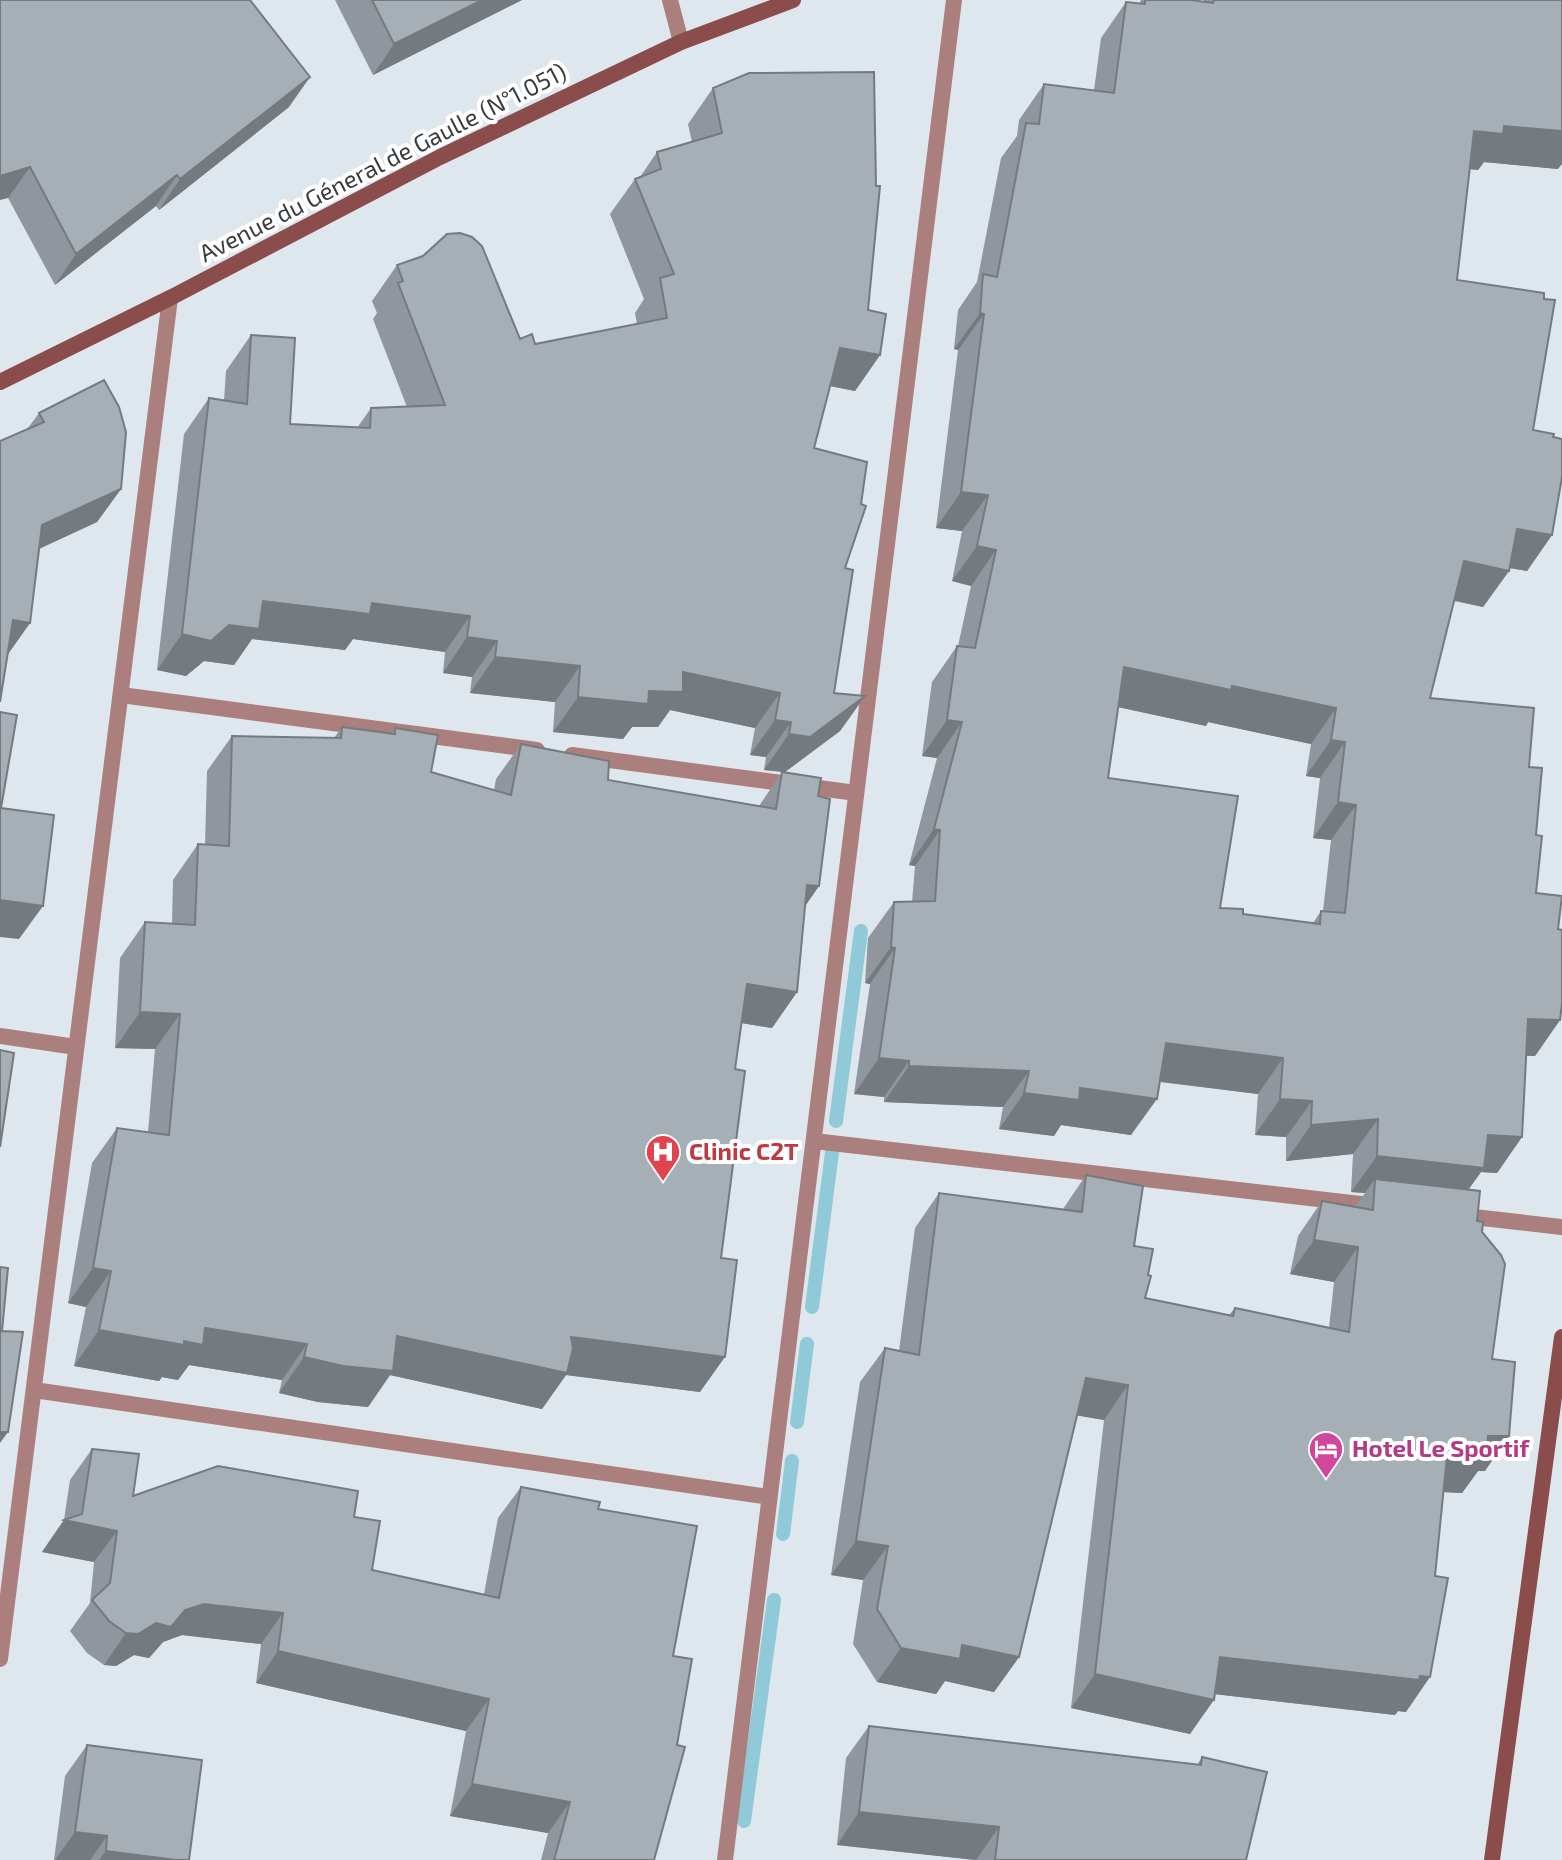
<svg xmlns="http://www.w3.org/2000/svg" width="1562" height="1860" font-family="'Exo 2',sans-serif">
<rect width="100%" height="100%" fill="#dee7ee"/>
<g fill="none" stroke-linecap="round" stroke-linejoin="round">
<path stroke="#90c9d7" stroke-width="14" d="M 836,1121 L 861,931
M 812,1307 L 833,1145
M 797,1422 L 807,1344
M 783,1534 L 792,1461
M 744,1821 L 774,1600"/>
<path stroke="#ab7f7d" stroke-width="16" d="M 670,0 L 681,42
M 121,695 L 537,750
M 572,755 L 856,793
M 0,1036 L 76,1047
M 814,1141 L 1378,1206
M 1456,1215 L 1562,1227
M 34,1390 L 769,1497
M 0,1659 L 170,298
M 725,1860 L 954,0"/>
<path stroke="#8b4d4c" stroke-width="16" d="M 0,382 L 170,298 L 440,157 L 681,42 L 793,0
M 1492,1860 L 1562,1337"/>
</g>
<path fill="#90969d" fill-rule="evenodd" d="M 0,0 L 289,107 L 159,210 L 156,206 L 55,285 L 8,198 Z
M 335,0 L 522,0 L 373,75 Z
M 1141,0 L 1191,0 L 1203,2 L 1204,0 L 1562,0 L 1558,169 L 1484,162 L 1478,170 L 1470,169 L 1457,280 L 1533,430 L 1553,437 L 1552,535 L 1527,571 L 1509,568 L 1509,571 L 1483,607 L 1454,601 L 1430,698 L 1529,767 L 1536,835 L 1536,893 L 1558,929 L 1560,1020 L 1535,1056 L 1526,1056 L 1522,1137 L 1497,1173 L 1481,1172 L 1468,1190 L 1477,1221 L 1482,1232 L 1492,1359 L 1485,1471 L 1478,1471 L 1462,1493 L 1443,1492 L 1406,1712 L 1398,1711 L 1395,1715 L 1215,1694 L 1190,1734 L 1071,1708 L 1104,1420 L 1077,1415 L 1019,1657 L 994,1692 L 945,1681 L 936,1694 L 877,1682 L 853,1644 L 863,1580 L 831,1575 L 860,1382 L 885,1348 L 899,1351 L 915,1228 L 939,1193 L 1063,1209 L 1086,1175 L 1134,1246 L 1145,1298 L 1229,1315 L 1235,1308 L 1329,1328 L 1334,1282 L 1290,1274 L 1298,1236 L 1322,1201 L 1355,1207 L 1365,1193 L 1351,1192 L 1353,1154 L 1286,1161 L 1286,1137 L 1255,1135 L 1258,1094 L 1159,1082 L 1131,1135 L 1061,1125 L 1054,1136 L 999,1129 L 1003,1107 L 884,1102 L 884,1097 L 854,1094 L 870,984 L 865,983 L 868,938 L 894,902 L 912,902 L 915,866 L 909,865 L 937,758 L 922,756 L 932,682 L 957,646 L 958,646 L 971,586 L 952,581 L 962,531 L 936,528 L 958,350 L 954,349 L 958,310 L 977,282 L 1001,158 L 1017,136 L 1019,120 L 1044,84 L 1094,90 L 1101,38 L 1126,2 L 1139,4 ZM 1118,707 L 1206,726 L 1208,722 L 1311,744 L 1306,776 L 1320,778 L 1313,838 L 1331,840 L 1323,911 L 1321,911 L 1313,923 L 1243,914 L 1220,908 L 1108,778 Z
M 713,88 L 868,310 L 880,355 L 855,391 L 830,386 L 814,448 L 845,568 L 834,693 L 865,696 L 840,731 L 785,772 L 818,796 L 819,886 L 805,906 L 797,992 L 772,1028 L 742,1023 L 735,1069 L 700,1392 L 566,1375 L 542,1409 L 390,1375 L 368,1407 L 318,1402 L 279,1393 L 282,1380 L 189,1365 L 178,1380 L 162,1377 L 159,1381 L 74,1366 L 86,1307 L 68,1303 L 92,1163 L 117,1128 L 148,1132 L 155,1049 L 115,1048 L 120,958 L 145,922 L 172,924 L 173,880 L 198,844 L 205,845 L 207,771 L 232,736 L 334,738 L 342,727 L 392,733 L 395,728 L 431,772 L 494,790 L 496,779 L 521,744 L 608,780 L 759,806 L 782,772 L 764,770 L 766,757 L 750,755 L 755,728 L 670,710 L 658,727 L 632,727 L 623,739 L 553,732 L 555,702 L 470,693 L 472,677 L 443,673 L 445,652 L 353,639 L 345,650 L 252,639 L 234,665 L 204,661 L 186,676 L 157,670 L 184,434 L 209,398 L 224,400 L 226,371 L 251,335 L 290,424 L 357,428 L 371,408 L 407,407 L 373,319 L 377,313 L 372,301 L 397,265 L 520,339 L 535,344 L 637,324 L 635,313 L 644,299 L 610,214 L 635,179 L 640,177 L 657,152 L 692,142 L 688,124 Z
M 39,413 L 121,489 L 97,522 L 39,549 L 30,623 L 7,655 L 28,428 Z
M 92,1449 L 133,1496 L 354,1517 L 372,1570 L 484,1594 L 498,1518 L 521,1487 L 598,1509 L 673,1656 L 654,1860 L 541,1860 L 548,1833 L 450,1816 L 466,1731 L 256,1683 L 261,1644 L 182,1635 L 163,1642 L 149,1658 L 134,1655 L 116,1666 L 104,1665 L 87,1653 L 70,1631 L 90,1603 L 94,1562 L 42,1552 L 64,1520 L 70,1480 Z
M 869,1726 L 1197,1765 L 1202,1757 L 1246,1860 L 976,1860 L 837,1845 L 846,1758 Z
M 87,1745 L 189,1860 L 54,1860 L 65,1776 Z"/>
<path fill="#757a7f" d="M 482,0 L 522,0 L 373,75 L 394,44 Z
M 310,77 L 289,107 L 159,210 L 180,179 Z
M 1504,126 L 1562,131 L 1562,164 L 1558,169 L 1484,162 L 1478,170 L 1449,167 L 1474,131 Z
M 30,167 L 8,198 L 0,200 L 0,176 Z
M 177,175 L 156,206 L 55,285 L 76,254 Z
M 980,313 L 984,314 L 958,350 L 954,349 Z
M 840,348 L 880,355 L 855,391 L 815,383 Z
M 121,489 L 97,522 L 19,558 L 42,525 Z
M 961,492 L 988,495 L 962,531 L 936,528 Z
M 1517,529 L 1552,535 L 1527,571 L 1492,565 Z
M 977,546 L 996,550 L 971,586 L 952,581 Z
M 1464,561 L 1509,571 L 1483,607 L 1439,597 Z
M 263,601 L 372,603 L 470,616 L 445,652 L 353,639 L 345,650 L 252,639 L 234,665 L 204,661 L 186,676 L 157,670 L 182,634 L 229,625 Z
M 13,620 L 30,623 L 6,657 Z
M 467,637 L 497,641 L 472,677 L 443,673 Z
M 495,657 L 580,666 L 555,702 L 470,693 Z
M 1124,667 L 1232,686 L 1336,708 L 1311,744 L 1208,722 L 1206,726 L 1099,703 Z
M 683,672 L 780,693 L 755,728 L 670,710 L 658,727 L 632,727 L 623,739 L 553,732 L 578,697 L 649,691 Z
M 865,696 L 840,731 L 785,772 L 764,770 L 789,734 Z
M 775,720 L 791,722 L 766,757 L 750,755 Z
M 947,720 L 962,722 L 937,758 L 922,756 Z
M 1331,740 L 1345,742 L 1320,778 L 1306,776 Z
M 1338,802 L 1356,805 L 1331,840 L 1313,838 Z
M 934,829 L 940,830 L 915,866 L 909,865 Z
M 807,885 L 819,886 L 794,922 Z
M 0,900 L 43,906 L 19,939 L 0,937 Z
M 891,947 L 895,948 L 870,984 L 865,983 Z
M 747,984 L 797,992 L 772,1028 L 722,1020 Z
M 140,1012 L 180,1014 L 155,1049 L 115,1048 Z
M 1528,1019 L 1560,1020 L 1535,1056 L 1503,1055 Z
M 1166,1043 L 1283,1058 L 1258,1094 L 1140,1079 Z
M 879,1058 L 909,1061 L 884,1097 L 854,1094 Z
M 909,1066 L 1029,1071 L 1003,1107 L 884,1102 Z
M 1080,1088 L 1157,1099 L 1131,1135 L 1061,1125 L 1054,1136 L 999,1129 L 1024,1093 Z
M 1280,1099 L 1312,1101 L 1286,1137 L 1255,1135 Z
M 1378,1119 L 1353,1154 L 1286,1161 L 1311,1125 Z
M 1488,1135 L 1522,1137 L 1497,1173 L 1481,1172 L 1458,1204 L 1375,1179 L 1365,1193 L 1351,1192 L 1377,1156 Z
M 1314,1240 L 1358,1247 L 1334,1282 L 1290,1274 Z
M 93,1268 L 111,1271 L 86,1307 L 68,1303 Z
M 205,1328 L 307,1344 L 282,1380 L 189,1365 L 178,1380 L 162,1377 L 159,1381 L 74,1366 L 99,1330 L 184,1341 Z
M 397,1336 L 571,1337 L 725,1357 L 700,1392 L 566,1375 L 542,1409 L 390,1375 L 368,1407 L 318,1402 L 279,1393 L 304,1357 Z
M 1086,1378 L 1128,1385 L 1104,1420 L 1062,1413 Z
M 0,1432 L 8,1432 L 0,1443 Z
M 1488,1436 L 1509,1436 L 1485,1471 L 1478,1471 L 1462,1493 L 1422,1491 L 1447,1456 Z
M 64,1520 L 117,1531 L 94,1562 L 42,1552 Z
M 856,1541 L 888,1546 L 863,1580 L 831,1575 Z
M 204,1604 L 283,1613 L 261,1644 L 182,1635 L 163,1642 L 149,1658 L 134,1655 L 116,1666 L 104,1665 L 126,1633 L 156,1623 L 185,1610 Z
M 962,1645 L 1019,1657 L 994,1692 L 945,1681 L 936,1694 L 877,1682 L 901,1648 Z
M 278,1651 L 489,1699 L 466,1731 L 256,1683 Z
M 1220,1657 L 1420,1676 L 1430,1677 L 1406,1712 L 1398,1711 L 1395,1715 L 1196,1692 Z
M 1095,1674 L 1214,1700 L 1190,1734 L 1071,1708 Z
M 472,1784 L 570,1802 L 548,1833 L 450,1816 Z
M 859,1812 L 999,1827 L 976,1860 L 837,1845 Z
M 75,1832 L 107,1836 L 90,1860 L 55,1860 Z
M 106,1851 L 176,1860 L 99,1860 Z"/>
<path fill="#a7afb6" stroke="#757a7f" stroke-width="2" fill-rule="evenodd" d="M 0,0 L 250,0 L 310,77 L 180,179 L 177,175 L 76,254 L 30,167 L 0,176 Z
M 372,0 L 482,0 L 394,44 Z
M 1145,0 L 1191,0 L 1213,3 L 1214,0 L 1562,0 L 1562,131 L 1504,126 L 1503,134 L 1474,131 L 1457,280 L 1544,293 L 1544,299 L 1555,300 L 1533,430 L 1554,434 L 1553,437 L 1562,439 L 1562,477 L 1552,535 L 1517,529 L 1509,571 L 1464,561 L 1430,698 L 1534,708 L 1529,767 L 1542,768 L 1536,835 L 1542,836 L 1536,893 L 1562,896 L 1558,929 L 1562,930 L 1562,1003 L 1560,1020 L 1528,1019 L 1522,1137 L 1488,1135 L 1484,1168 L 1377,1156 L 1378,1119 L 1311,1125 L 1312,1101 L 1280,1099 L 1283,1058 L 1166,1043 L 1157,1099 L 1080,1088 L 1079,1100 L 1024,1093 L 1029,1071 L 909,1066 L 909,1061 L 879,1058 L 895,948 L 891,947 L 894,902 L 935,901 L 940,830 L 934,829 L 962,722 L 947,720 L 957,646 L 975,648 L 996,550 L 977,546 L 988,495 L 961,492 L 984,314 L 980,313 L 983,274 L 997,277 L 1026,123 L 1039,124 L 1044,84 L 1114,93 L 1126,2 L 1145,4 ZM 1124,667 L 1231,690 L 1232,686 L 1336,708 L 1331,740 L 1345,742 L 1338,802 L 1356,805 L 1345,913 L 1321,911 L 1320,924 L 1243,914 L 1243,909 L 1220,908 L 1238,796 L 1108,778 Z
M 874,72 L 876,186 L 880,186 L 868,310 L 886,314 L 880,355 L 840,348 L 814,448 L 867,462 L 861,504 L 866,506 L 845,568 L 853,570 L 834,693 L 865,696 L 810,737 L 789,734 L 791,722 L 775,720 L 780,693 L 683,672 L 683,692 L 649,691 L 648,704 L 578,697 L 580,666 L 495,657 L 497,641 L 467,637 L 470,616 L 372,603 L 370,614 L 263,601 L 259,629 L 229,625 L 211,641 L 182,634 L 209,398 L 247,404 L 251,335 L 295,338 L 290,424 L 370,428 L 371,408 L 445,405 L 398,283 L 403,281 L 397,265 L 423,256 L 447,234 L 460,233 L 472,237 L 482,246 L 520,339 L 532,334 L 535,344 L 667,318 L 660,278 L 674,274 L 635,179 L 661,169 L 657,152 L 722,133 L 713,88 L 749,73 Z
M 104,380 L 119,407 L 126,432 L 121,489 L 42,525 L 30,623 L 13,620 L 0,702 L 0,441 L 44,422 L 39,413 Z
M 0,712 L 17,715 L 1,808 L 54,815 L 43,906 L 0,900 Z
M 342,727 L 395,734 L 395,728 L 438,735 L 431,772 L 511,795 L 521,744 L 609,761 L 608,780 L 776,809 L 782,772 L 821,778 L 818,796 L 830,799 L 819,886 L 807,885 L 797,992 L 747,984 L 735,1069 L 745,1071 L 721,1258 L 737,1260 L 725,1357 L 571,1337 L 573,1348 L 567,1373 L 397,1336 L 393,1371 L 343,1366 L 304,1357 L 307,1344 L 205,1328 L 203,1345 L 184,1341 L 184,1345 L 99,1330 L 111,1271 L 93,1268 L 117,1128 L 169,1135 L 180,1014 L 140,1012 L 145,922 L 195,925 L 198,844 L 229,846 L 232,736 L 341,738 Z
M 0,1050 L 14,1053 L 0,1147 Z
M 1086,1175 L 1143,1186 L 1134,1246 L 1153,1249 L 1148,1275 L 1151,1276 L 1145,1298 L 1233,1316 L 1235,1308 L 1349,1332 L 1358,1247 L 1314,1240 L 1322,1201 L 1373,1210 L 1375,1179 L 1480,1191 L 1477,1221 L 1483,1222 L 1482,1232 L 1501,1255 L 1505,1264 L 1492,1359 L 1515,1362 L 1509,1436 L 1488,1436 L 1486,1458 L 1447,1456 L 1435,1576 L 1448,1578 L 1430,1677 L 1420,1676 L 1419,1680 L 1220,1657 L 1214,1700 L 1095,1674 L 1128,1385 L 1086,1378 L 1019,1657 L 962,1645 L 960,1659 L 901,1648 L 877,1609 L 888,1546 L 856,1541 L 885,1348 L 919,1355 L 939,1193 L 1082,1212 Z
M 0,1267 L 8,1268 L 2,1331 L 23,1332 L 8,1432 L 0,1432 Z
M 92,1449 L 139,1454 L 133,1496 L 218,1466 L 358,1491 L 354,1517 L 380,1521 L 372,1570 L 499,1598 L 521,1487 L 600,1502 L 598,1509 L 697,1526 L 673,1656 L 692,1659 L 677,1745 L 685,1747 L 654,1860 L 554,1860 L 570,1802 L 472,1784 L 489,1699 L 278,1651 L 283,1613 L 204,1604 L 185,1610 L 171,1627 L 156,1623 L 138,1634 L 126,1633 L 109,1621 L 92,1600 L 110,1583 L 117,1531 L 64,1520 L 82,1514 Z
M 869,1726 L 1201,1765 L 1202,1757 L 1267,1772 L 1246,1860 L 995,1860 L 999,1827 L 859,1812 Z
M 87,1745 L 202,1760 L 189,1860 L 176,1860 L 106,1851 L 107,1836 L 75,1832 Z"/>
<defs>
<symbol id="hospital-pin" viewBox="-11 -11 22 30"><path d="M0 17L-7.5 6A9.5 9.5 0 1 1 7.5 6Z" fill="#e0444e" stroke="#fff"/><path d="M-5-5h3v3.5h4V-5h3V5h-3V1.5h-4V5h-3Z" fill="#fff"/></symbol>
<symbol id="hotel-pin" viewBox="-11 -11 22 30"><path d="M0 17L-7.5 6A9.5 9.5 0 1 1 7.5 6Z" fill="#d1479c" stroke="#fff"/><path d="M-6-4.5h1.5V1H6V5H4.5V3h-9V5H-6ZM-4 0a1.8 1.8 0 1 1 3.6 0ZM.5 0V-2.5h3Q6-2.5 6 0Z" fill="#fff"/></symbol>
</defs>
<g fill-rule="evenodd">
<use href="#hospital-pin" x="643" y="1132" width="40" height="54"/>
<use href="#hotel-pin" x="1306" y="1429" width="40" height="54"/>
</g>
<g text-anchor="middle" stroke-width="8" stroke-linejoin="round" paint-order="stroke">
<g font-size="24" fill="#3a3d40" stroke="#fff">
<text transform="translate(383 163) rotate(-27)" y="8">Avenue du Géneral de Gaulle (N°1.051)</text>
</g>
<g font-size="24" font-weight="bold" fill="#be3a42" stroke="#fff" text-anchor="start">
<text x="689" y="1160">Clinic C2T</text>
</g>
<g font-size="24" font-weight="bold" fill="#b23c85" stroke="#fff" text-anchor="start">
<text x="1352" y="1457">Hotel Le Sportif</text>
</g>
</g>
</svg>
